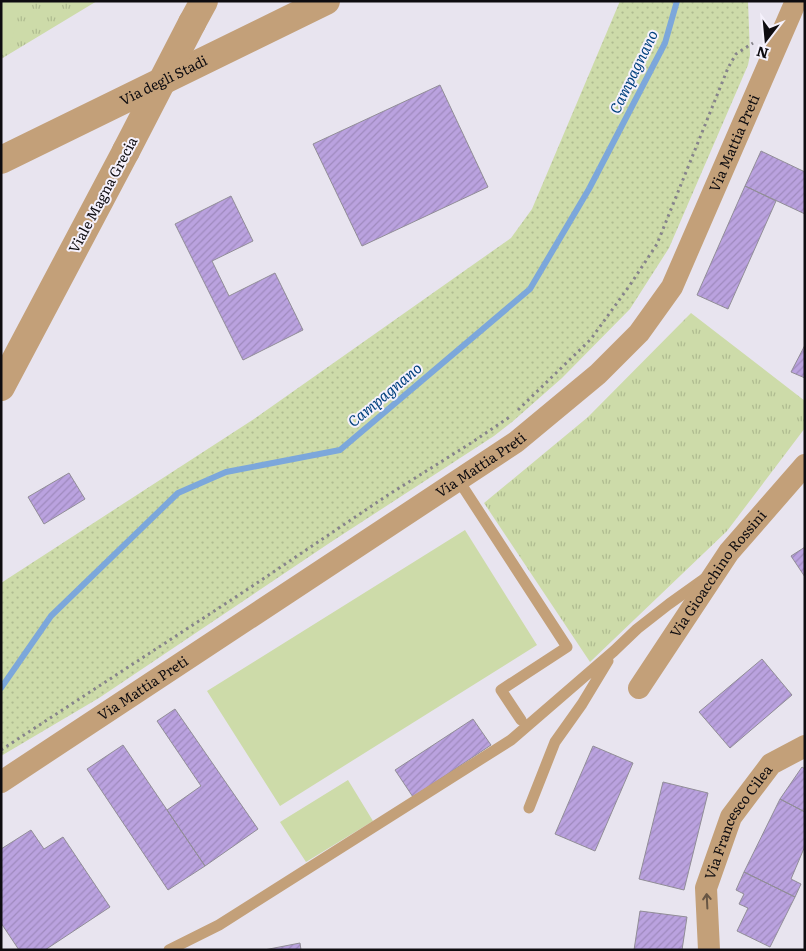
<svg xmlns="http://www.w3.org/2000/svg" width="806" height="951" font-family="Literata,serif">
<defs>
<pattern id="grass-tufts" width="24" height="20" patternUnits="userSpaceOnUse" patternTransform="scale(1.25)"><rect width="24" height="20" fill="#cddba9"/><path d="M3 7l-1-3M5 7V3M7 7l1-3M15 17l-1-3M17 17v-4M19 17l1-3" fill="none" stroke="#afbb90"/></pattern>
<pattern id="park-dots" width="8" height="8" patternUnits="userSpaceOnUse" patternTransform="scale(1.25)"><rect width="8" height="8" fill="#cddba9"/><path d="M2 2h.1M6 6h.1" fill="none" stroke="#afbb90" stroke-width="1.8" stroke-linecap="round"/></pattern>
<pattern id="building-hatch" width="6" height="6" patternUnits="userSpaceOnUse" patternTransform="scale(1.25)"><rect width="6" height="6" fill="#baa2df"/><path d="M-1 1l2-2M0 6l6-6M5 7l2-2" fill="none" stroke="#9f8abe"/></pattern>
</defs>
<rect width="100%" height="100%" fill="#e8e4ef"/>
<path fill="url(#grass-tufts)" d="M 1,1 L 97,1 L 1,59 Z
M 691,313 L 805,401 L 805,428 L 727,531 L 590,662 L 484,503 L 588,417 Z"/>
<path fill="url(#park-dots)" d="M 620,1 L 748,1 L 750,55 L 748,65 L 669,248 L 630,309 L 562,378 L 512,422 L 494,436 L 331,542 L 99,698 L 1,756 L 1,583 L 254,419 L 511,238 L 532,209 Z"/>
<path fill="#cddba9" d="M 1,1 L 22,1 L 9,50 L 1,47 Z
M 465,530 L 537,645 L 280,806 L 207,691 Z
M 348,780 L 373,821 L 306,862 L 280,822 Z"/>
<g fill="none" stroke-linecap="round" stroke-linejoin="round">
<path stroke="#7ca7db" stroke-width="6" d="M 1,688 L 51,616 L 178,493 L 226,472 L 340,450 L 530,289 L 589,189 L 665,43 L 677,1"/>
</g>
<path fill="url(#building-hatch)" stroke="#918d97" d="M 440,85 L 488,187 L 362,246 L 313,144 Z
M 761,151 L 805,172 L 805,214 L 745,186 Z
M 745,186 L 776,201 L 728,309 L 697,295 Z
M 231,196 L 253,241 L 212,261 L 229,296 L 275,273 L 303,330 L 243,360 L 175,224 Z
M 805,345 L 805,378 L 791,372 Z
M 69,473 L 85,499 L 44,524 L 28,497 Z
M 805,547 L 805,577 L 791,556 Z
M 762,659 L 792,695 L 730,748 L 699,712 Z
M 175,709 L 258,829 L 205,866 L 167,810 L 201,786 L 157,721 Z
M 473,719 L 491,745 L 413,797 L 395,770 Z
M 123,745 L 205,866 L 168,890 L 87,769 Z
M 593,746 L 633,763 L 595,851 L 555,834 Z
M 802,767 L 805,769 L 805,812 L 780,799 Z
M 663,782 L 708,793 L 684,890 L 639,879 Z
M 780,799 L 805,812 L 805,846 L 791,879 L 801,884 L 795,897 L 744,872 Z
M 31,830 L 44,849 L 63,837 L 110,907 L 45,950 L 19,950 L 1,923 L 1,849 Z
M 744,872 L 795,897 L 770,947 L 737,931 L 748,908 L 739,904 L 744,894 L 736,890 Z
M 640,911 L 687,917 L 682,950 L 634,950 Z
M 300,943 L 301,950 L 264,950 Z"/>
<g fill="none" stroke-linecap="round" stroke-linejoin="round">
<path stroke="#86838b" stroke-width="3" stroke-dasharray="2.5 4" stroke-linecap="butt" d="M 518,410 L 591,339 L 630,285 L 657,244 L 728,68 L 736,54 L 753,43
M 1,750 L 248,589 L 388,495 L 471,443 L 511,416"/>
<path stroke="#c3a079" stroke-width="11" d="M 459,481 L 567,647 L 501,690 L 521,720
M 529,808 L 555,742 L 582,704 L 608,661
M 169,950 L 219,925 L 511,740 L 614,651 L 637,629 L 669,604 L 704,579"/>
<g stroke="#c3a079" stroke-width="22">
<path id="s1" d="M 639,688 L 729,552 L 805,465"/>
<path id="s2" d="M 1,782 L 516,442 L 598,374 L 639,333 L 672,287 L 796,1"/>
<path id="s3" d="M 709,950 L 706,888 L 731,817 L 771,764 L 805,746"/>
</g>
<g stroke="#c3a079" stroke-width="28">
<path d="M 192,23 L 204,1"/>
<path id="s4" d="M 1,160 L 326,1"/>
<path d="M 1,387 L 126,151"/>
</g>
<path stroke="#c3a079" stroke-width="28" d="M 126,151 L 192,23"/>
</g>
<defs><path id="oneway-shaft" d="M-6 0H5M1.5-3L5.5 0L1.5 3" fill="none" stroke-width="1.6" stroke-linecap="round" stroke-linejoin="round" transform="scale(1.25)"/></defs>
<use stroke="#685644" href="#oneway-shaft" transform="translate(707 901) rotate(-93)"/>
<g text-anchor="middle" stroke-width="4" stroke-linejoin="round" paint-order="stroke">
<g font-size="14" fill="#0e0c10" stroke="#f5f1fc">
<text dy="5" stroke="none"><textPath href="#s4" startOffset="181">Via degli Stadi</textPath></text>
<text dy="5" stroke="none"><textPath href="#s2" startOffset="995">Via Mattia Preti</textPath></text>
<text transform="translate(103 195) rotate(-62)" y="5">Viale Magna Grecia</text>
<text dy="5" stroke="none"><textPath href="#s2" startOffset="575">Via Mattia Preti</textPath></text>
<text dy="5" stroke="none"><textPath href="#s1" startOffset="139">Via Gioacchino Rossini</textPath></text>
<text dy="5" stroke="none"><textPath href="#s2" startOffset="170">Via Mattia Preti</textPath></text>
<text dy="5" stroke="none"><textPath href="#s3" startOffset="136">Via Francesco Cilea</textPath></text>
</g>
<g font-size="15" font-style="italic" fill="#00417e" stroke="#f5f1fc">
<text transform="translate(634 72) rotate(-64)" y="5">Campagnano</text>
<text transform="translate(385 395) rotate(-40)" y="5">Campagnano</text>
</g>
</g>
<rect width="806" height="951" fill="none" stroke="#0e0c10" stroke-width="5"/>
<g transform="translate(766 40) rotate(196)" stroke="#f5f1fc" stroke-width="4" paint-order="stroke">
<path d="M0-4L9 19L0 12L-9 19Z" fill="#0e0c10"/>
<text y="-8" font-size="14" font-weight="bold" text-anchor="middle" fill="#0e0c10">N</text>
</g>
</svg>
